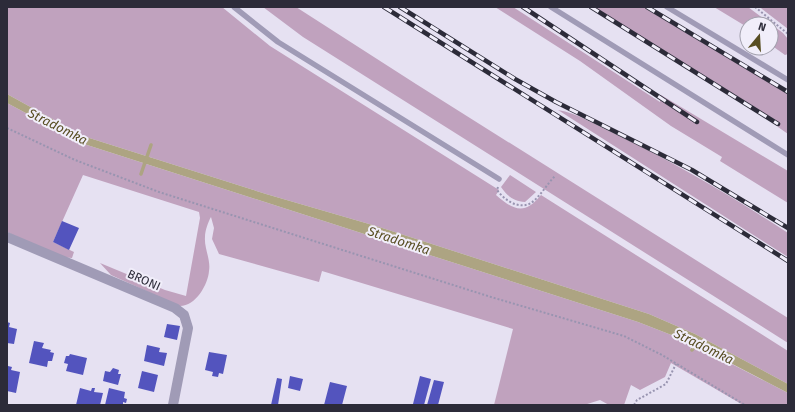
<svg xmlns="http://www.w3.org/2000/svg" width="795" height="412" font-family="'Fira Sans',sans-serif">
<rect width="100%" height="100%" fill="#e6e1f2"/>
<path fill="#c0a2be" d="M 7,7 L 222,7 L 270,46 L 499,190 L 496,195 C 514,211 525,215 541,195 L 788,351 L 788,384 L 695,334 L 649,314 L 376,226 L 266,194 L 83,136 L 7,94 Z
M 263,7 L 296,7 L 416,84 L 788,318 L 788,343 L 303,37 Z
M 495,7 L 513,7 L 660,102 L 661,95 L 788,171 L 788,203 L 720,161 L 722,157 L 671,126 L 580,61 Z
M 594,7 L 643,7 L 788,94 L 788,134 L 778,127 L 780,123 Z
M 714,7 L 748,7 L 783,33 L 788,39 L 788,54 L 785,55 L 771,45 L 771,24 L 747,24 L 747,27 Z
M 760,7 L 788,7 L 788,29 L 762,9 Z
M 7,103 L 84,144 L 638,322 L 692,343 L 693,344 L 690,348 L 693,350 L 697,346 L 784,391 L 788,393 L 788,405 L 743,405 L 671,363 L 665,377 L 640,390 L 631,385 L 624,405 L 609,405 L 600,400 L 584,405 L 494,405 L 513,329 L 322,271 L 319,282 L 219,254 L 212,239 L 214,228 L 211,217 C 208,222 205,231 205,237 C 204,248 211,260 209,271 C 208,285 195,307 179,306 L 111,275 L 100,263 L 165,290 L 186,296 L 200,218 L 199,212 L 83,175 L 53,242 L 74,252 L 72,258 L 60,257 L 7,232 Z
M 558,110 C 577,113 596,125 613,133 C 674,162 732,196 788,233 L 788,257 Z
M 510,175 L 536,192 L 525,202 C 514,201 508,197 501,187 Z"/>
<path fill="#ada482" d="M 7,94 L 83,136 L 266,194 L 376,226 L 649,314 L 695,334 L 788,384 L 788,393 L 692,343 L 638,322 L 84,144 L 7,103 Z"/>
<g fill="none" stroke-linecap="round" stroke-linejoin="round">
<path stroke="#ada482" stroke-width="3.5" d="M 141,174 L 151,145
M 692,350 L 697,343"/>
</g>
<path fill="#5354be" d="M 62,221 L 79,228 L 69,250 L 53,242 Z
M 7,322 L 10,323 L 9,327 L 17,329 L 14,344 L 7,343 Z
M 167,324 L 180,326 L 177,340 L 164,337 Z
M 34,341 L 44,343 L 42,348 L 51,350 L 50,352 L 54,353 L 52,361 L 48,361 L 47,367 L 29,363 Z
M 147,345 L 160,348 L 159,352 L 167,353 L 164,366 L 144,361 Z
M 209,352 L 227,355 L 223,374 L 219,373 L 218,377 L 212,376 L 213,372 L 205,370 Z
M 70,354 L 87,358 L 83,375 L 66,371 L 68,364 L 64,363 L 66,356 L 69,356 Z
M 8,366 L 12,367 L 11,370 L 20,372 L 16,393 L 7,391 Z
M 113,368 L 119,370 L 118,374 L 121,374 L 118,385 L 103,381 L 105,371 L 110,372 Z
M 142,371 L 158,375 L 154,392 L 138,388 Z
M 290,376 L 303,379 L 300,391 L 288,388 Z
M 420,376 L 431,379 L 424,405 L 413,404 Z
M 277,378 L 282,379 L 278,405 L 271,405 Z
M 434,380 L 444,382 L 438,405 L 427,405 Z
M 330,382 L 347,386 L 342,405 L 324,405 Z
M 80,388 L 91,391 L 92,388 L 95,388 L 94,392 L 103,393 L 100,405 L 76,405 Z
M 109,388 L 125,392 L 124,398 L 127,399 L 126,403 L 123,402 L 123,405 L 105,405 Z"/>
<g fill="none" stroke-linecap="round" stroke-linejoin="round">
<path stroke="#9894b0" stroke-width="2" stroke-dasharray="2 2" stroke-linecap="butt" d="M 755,7 L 788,34
M 7,128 L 75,160 L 159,192 L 491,297 L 624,336 L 662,355 L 745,405
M 498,187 L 497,190 C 504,200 519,210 531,203 C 540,197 547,184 555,176
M 634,405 L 637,400 L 666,384 L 676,364"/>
<path stroke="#a09bb6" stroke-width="5.5" d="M 234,7 L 278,42 L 499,179
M 551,7 L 788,155
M 667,7 L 788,80"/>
<path stroke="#a09bb6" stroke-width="10" d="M 7,237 L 175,308 L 184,315 L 188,328 L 173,405"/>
<defs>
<path id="rail" d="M 384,7 L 788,261
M 400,7 L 515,79 L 556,102 L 692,170 L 788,228
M 523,7 L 697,122
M 591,7 L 778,124
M 647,7 L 788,92"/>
</defs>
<use href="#rail" stroke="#2c2b39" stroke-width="4.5"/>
<use href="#rail" stroke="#f1eefa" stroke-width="3" stroke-dasharray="9" stroke-linecap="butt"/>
</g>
<g text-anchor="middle" stroke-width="4" stroke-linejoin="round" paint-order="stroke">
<g font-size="12" fill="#2c2b39" stroke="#f1eefa">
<text transform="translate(144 280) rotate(24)" y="4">BRONI</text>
</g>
<g font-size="13" font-style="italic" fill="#584e23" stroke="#f1eefa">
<text transform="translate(58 126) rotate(27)" y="5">Stradomka</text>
<text transform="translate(399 240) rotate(18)" y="5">Stradomka</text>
<text transform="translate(704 346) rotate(26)" y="5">Stradomka</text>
</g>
</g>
<rect width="795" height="412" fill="none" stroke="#2c2b39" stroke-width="16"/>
<g transform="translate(759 36) rotate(18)"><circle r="19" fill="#f1eefa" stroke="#a2a0ad"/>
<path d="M0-3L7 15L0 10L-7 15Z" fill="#584e23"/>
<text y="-6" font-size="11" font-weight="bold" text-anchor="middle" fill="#2c2b39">N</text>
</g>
</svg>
